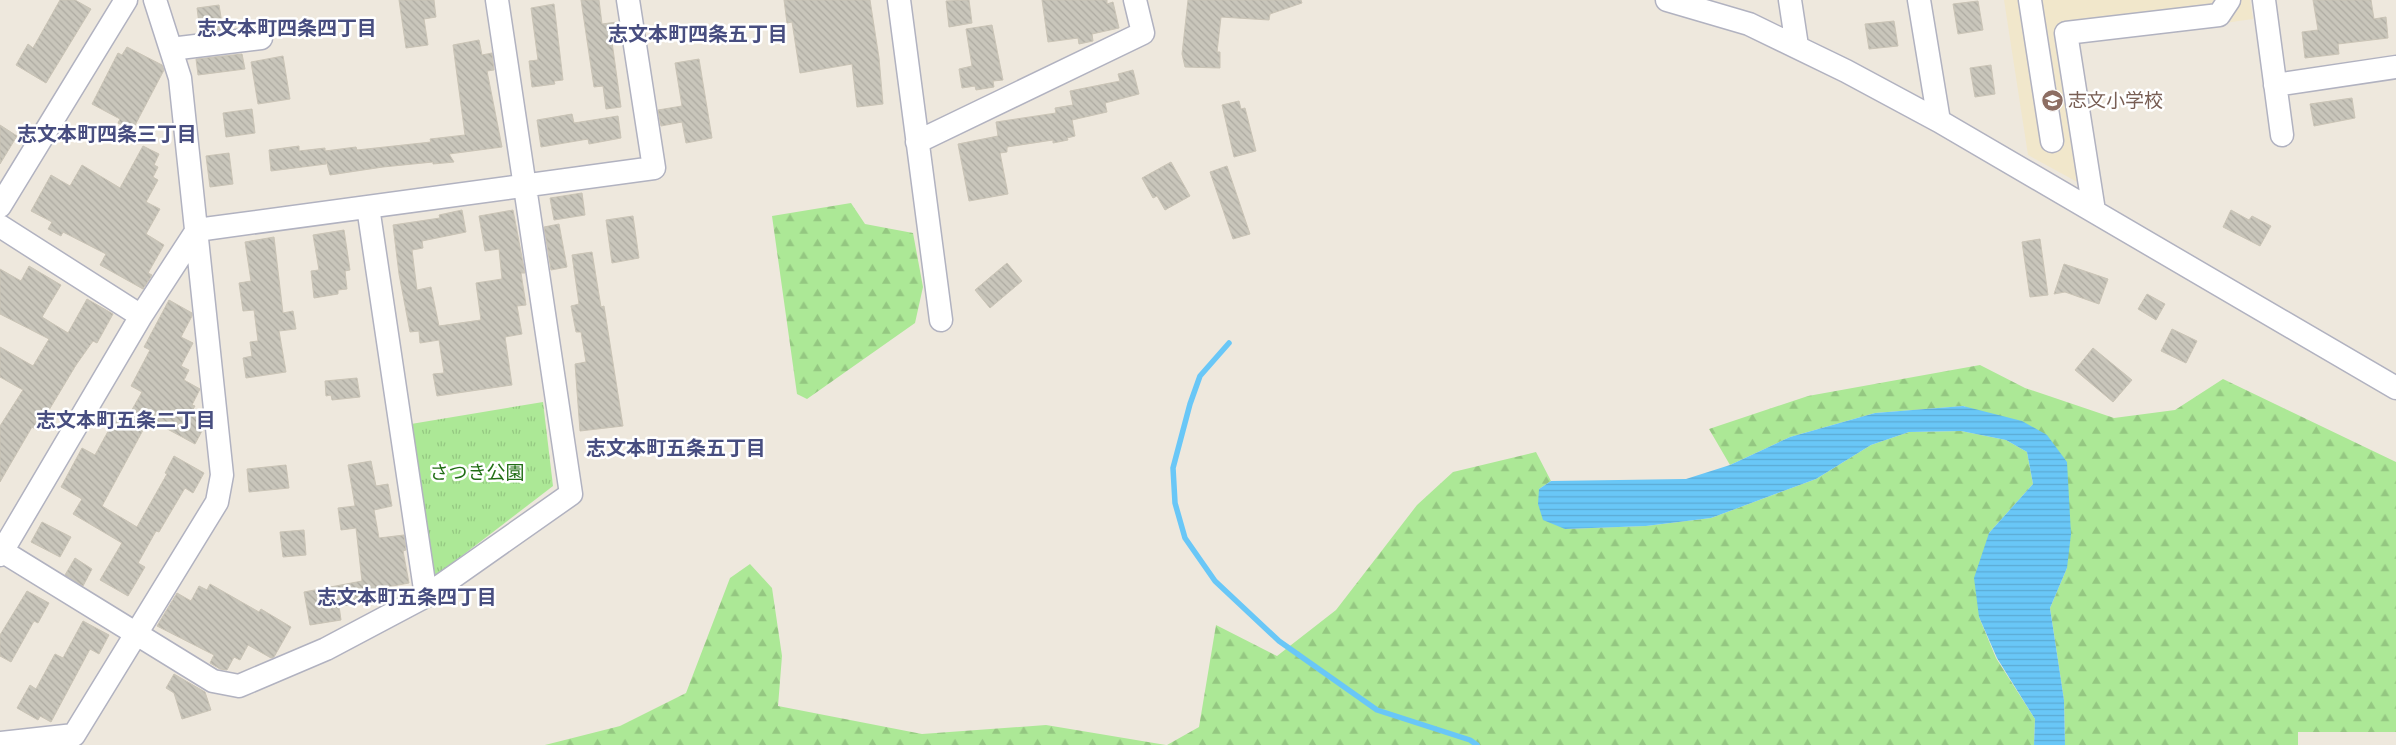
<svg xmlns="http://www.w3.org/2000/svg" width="2396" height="745" font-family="Commissioner,'Noto Sans JP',sans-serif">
<defs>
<pattern id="grass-tufts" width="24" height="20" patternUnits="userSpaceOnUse" patternTransform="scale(1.25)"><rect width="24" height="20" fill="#ace896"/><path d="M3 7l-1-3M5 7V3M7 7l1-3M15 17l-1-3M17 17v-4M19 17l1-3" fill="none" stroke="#94c781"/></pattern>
<pattern id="forest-firs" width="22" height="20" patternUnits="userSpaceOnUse" patternTransform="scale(1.25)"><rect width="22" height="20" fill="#ace896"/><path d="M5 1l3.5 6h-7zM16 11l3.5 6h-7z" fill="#94c781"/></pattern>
<pattern id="water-rules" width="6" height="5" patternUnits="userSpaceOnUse" patternTransform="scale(1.25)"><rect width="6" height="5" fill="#69c7f7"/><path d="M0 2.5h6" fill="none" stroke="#5babd4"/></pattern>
<pattern id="building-back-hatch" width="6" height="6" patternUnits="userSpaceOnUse" patternTransform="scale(1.25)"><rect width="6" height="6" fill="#c9c6bb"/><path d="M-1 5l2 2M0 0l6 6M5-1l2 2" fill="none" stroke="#adaaa1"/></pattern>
</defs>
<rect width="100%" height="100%" fill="#eee8dd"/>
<path fill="#f1e7cb" d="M 2004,0 L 2250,0 L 2253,19 L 2075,44 L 2099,194 L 2028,155 Z"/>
<path fill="url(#grass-tufts)" d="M 543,402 L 553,486 L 433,578 L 411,424 Z"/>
<path fill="url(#forest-firs)" d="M 851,203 L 865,224 L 913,233 L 923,287 L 915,323 L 807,399 L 797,394 L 772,216 Z
M 1980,365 L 2025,388 L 2114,418 L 2175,410 L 2223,379 L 2396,462 L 2396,732 L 2298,732 L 2298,745 L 2065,745 L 2064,700 L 2050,608 L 2067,568 L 2067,462 L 1964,406 L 1875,413 L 1790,437 L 1730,465 L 1709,429 L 1808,396 Z
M 1961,431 L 2006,440 L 2027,452 L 2033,484 L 1989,533 L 1979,617 L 1996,658 L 2035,719 L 2034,745 L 1167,745 L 1199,727 L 1216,625 L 1277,656 L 1336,610 L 1417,505 L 1453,472 L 1536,452 L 1551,481 L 1539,489 L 1565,529 L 1646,526 L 1711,518 L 1816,479 L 1871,445 L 1909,432 Z
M 750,564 L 772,588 L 782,656 L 778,706 L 922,734 L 1046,725 L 1166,745 L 545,745 L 620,726 L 686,693 L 730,578 Z"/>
<path fill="url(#water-rules)" d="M 1963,406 L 2022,421 L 2047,435 L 2067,462 L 2071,534 L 2067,568 L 2050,608 L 2064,700 L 2065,745 L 2034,745 L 2035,719 L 1997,658 L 1979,617 L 1974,578 L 1989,533 L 2033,484 L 2027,452 L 2006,440 L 1961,431 L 1909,432 L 1871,445 L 1816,479 L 1711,518 L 1646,526 L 1565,529 L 1543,520 L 1538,504 L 1539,489 L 1551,481 L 1686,479 L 1730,465 L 1790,437 L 1875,413 Z"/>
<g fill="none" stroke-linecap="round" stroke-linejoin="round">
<path stroke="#69c7f7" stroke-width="5.5" d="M 1229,343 L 1200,376 L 1190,404 L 1173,468 L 1175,503 L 1185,538 L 1215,581 L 1279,641 L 1377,710 L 1470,740 L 1477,745"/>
</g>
<path fill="url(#building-back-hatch)" stroke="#cac4b6" d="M 60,0 L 75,0 L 91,9 L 46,83 L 16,65 L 28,44 L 33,48 Z
M 399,0 L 434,0 L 436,17 L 424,19 L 428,45 L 406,48 Z
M 581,0 L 599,0 L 602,24 L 617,22 L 619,41 L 612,42 L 621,107 L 606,109 L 603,86 L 594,87 Z
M 784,0 L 870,0 L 879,58 L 883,104 L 857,107 L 852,64 L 800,73 L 792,22 L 787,23 Z
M 969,0 L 972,23 L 949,27 L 946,1 Z
M 1042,0 L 1107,0 L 1107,4 L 1113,2 L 1119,28 L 1092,34 L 1093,41 L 1079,44 L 1078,38 L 1048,42 Z
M 1188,0 L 1301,0 L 1302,3 L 1270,14 L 1269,20 L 1221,17 L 1217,52 L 1220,52 L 1220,68 L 1185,67 L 1182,54 Z
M 2313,0 L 2371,0 L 2374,19 L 2386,17 L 2388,38 L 2338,44 L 2339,54 L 2305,58 L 2302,32 L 2318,30 Z
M 1978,1 L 1983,30 L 1958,34 L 1953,4 Z
M 554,4 L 563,80 L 554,81 L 555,84 L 532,87 L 529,61 L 538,60 L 531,8 Z
M 219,5 L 223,29 L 200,32 L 197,8 Z
M 1894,21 L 1898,46 L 1869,49 L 1865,24 Z
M 992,25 L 1003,80 L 993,81 L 994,87 L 976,90 L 975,86 L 962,88 L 959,69 L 972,66 L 966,29 Z
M 479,40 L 482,55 L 492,53 L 494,70 L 487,71 L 502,147 L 449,154 L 454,162 L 433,164 L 433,162 L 383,167 L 330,175 L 326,160 L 326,164 L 271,171 L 269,150 L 299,146 L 299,151 L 325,148 L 325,151 L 356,147 L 357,150 L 431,142 L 430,139 L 465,135 L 453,45 Z
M 127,47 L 162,65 L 164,70 L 132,131 L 118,123 L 120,119 L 92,104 L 118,53 L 122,55 Z
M 242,54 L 245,69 L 198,75 L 196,59 Z
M 283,56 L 290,99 L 258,104 L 251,62 Z
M 699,59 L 712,138 L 686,143 L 682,122 L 661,126 L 658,110 L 682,106 L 675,63 Z
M 1991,65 L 1995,94 L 1975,97 L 1970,68 Z
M 1133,70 L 1139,94 L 1105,103 L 1107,112 L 1072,120 L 1075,136 L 1067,138 L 1068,140 L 1053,143 L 1053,140 L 1007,147 L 1007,152 L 1000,153 L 1008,194 L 969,201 L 958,144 L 998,136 L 996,122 L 1056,113 L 1055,108 L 1073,105 L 1070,91 L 1120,81 L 1118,74 Z
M 2352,98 L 2355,118 L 2314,126 L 2310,104 Z
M 1239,101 L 1241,109 L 1245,108 L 1256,151 L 1234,157 L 1222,105 Z
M 252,109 L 255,133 L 226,137 L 223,113 Z
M 572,114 L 574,123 L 618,116 L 621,138 L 589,144 L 588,139 L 541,147 L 537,120 Z
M 0,125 L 17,136 L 0,164 Z
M 143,146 L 159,154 L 154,165 L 158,167 L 153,177 L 158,180 L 146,202 L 160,209 L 146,234 L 164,245 L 148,273 L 152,275 L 143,289 L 100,265 L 106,254 L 63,232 L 61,236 L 48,229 L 52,222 L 31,211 L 51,175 L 70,186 L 82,165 L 120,188 Z
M 229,153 L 233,184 L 210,187 L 206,156 Z
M 1171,162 L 1190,196 L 1165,210 L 1157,196 L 1153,198 L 1142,178 Z
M 1227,166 L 1250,234 L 1233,239 L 1210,172 Z
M 582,193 L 585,215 L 554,220 L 550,198 Z
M 462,210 L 466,232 L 422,241 L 423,248 L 412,250 L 417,290 L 431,287 L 439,326 L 481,320 L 476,283 L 502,279 L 499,249 L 485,251 L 479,216 L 513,210 L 525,273 L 521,273 L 526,305 L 517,306 L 522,334 L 505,337 L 512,385 L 437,396 L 433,374 L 444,373 L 439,340 L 420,343 L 419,331 L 410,332 L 399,274 L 393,225 L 440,218 L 439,215 Z
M 2231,210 L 2249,220 L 2252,216 L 2271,226 L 2260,246 L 2223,227 Z
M 633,216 L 639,258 L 612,263 L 606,220 Z
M 559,224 L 567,267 L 551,270 L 544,227 Z
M 344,230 L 350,270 L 345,271 L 347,289 L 338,290 L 338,294 L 314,298 L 311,271 L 319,270 L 313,235 Z
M 274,237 L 283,313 L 293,311 L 296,329 L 279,331 L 286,372 L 246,378 L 243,358 L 252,356 L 250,342 L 258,341 L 254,310 L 243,311 L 239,283 L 251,281 L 245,242 Z
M 2040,239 L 2048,295 L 2030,297 L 2022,242 Z
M 592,252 L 601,307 L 604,306 L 623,426 L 580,431 L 575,364 L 586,362 L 581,332 L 576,332 L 571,306 L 579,304 L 572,255 Z
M 1007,263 L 1022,281 L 990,308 L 975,290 Z
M 2064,264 L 2108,279 L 2099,304 L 2065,292 L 2054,294 Z
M 29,266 L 61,285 L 42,317 L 68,333 L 87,299 L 113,314 L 97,343 L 93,341 L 76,365 L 37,430 L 32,427 L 0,482 L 0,426 L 23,390 L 0,377 L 0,347 L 33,366 L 49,339 L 0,314 L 0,269 L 21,281 Z
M 2147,294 L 2165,304 L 2156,320 L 2138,309 Z
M 169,300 L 192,313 L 192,316 L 181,337 L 193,343 L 181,366 L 189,370 L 184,380 L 200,389 L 192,405 L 195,406 L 192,411 L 201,415 L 196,425 L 203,429 L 195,444 L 149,419 L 102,506 L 137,527 L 167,474 L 165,473 L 174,456 L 204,473 L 193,493 L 185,488 L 159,532 L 156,531 L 138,563 L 145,567 L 128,596 L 100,580 L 122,543 L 73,514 L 82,499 L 61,487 L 82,448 L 95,455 L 116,417 L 125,422 L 142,392 L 131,386 L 150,350 L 144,347 Z
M 2172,329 L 2197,341 L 2186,363 L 2161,351 Z
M 2093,348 L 2132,380 L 2113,402 L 2075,370 Z
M 357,378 L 360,397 L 332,400 L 331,395 L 326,396 L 325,381 Z
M 371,461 L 376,486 L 388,484 L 392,506 L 374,510 L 379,538 L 404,535 L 406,550 L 403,551 L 409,583 L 382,588 L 384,602 L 339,606 L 341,620 L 310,625 L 304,592 L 362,581 L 356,528 L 341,530 L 338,508 L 355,506 L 348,465 Z
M 286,465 L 289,488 L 249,492 L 247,469 Z
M 42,522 L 71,537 L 60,557 L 31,542 Z
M 304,530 L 306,555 L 283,557 L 280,532 Z
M 75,558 L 92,569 L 83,586 L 65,575 Z
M 210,584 L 259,612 L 261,609 L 291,627 L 274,657 L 271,658 L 248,645 L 240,660 L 234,657 L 227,670 L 220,669 L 210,663 L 214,655 L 157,626 L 177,593 L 191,601 L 199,586 L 207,590 Z
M 27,591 L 49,603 L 38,623 L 34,621 L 11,662 L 0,656 L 0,635 Z
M 83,621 L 109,635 L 99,654 L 90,649 L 51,722 L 40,716 L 38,720 L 17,708 L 30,685 L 36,689 L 55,654 L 63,658 Z
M 174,674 L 205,692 L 211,710 L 182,719 L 174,693 L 166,688 Z"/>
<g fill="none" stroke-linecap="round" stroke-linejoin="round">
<defs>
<path id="minor" d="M 899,0 L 941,320
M 1667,0 L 1749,24 L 1846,71 L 1939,121 L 2396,388
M 1790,0 L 1797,46
M 1919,0 L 1939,121
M 2030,0 L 2052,141
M 2264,0 L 2282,135
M 171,49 L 261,38
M 2275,85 L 2396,67
M 917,142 L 1143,33 L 1135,0
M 0,206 L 126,0
M 368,207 L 426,596
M 2094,211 L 2066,33 L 2219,15 L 2229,0
M 0,226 L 141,316
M 2,551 L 213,681 L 239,686 L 326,649 L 426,596 L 571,494 L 497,0
M 0,555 L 141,316 L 197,230 L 654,168 L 628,0
M 0,743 L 74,735 L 217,502 L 222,475 L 180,78 L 155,0"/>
</defs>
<use href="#minor" stroke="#b1b2c0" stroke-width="25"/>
<use href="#minor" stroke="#fff" stroke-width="22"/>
</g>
<defs>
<symbol id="school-disc" viewBox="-11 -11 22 22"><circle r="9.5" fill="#8d6e63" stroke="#fff"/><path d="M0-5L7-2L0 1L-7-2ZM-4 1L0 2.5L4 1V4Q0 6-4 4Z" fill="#fff"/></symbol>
</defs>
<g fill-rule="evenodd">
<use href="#school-disc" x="2040" y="88" width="25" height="25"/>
</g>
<g text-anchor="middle" stroke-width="5" stroke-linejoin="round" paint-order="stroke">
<g font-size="19" fill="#785e54" stroke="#fff" text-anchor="start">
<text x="2068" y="107">志文小学校</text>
</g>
<g font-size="19" fill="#216e15" stroke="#fff">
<text x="477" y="479">さつき公園</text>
</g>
<g font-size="20" font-weight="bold" fill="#484e80" stroke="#fff">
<text x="287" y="35">志文本町四条四丁目</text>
<text x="698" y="41">志文本町四条五丁目</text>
<text x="107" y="141">志文本町四条三丁目</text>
<text x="126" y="427">志文本町五条二丁目</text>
<text x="676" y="455">志文本町五条五丁目</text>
<text x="407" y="604">志文本町五条四丁目</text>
</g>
</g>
</svg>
